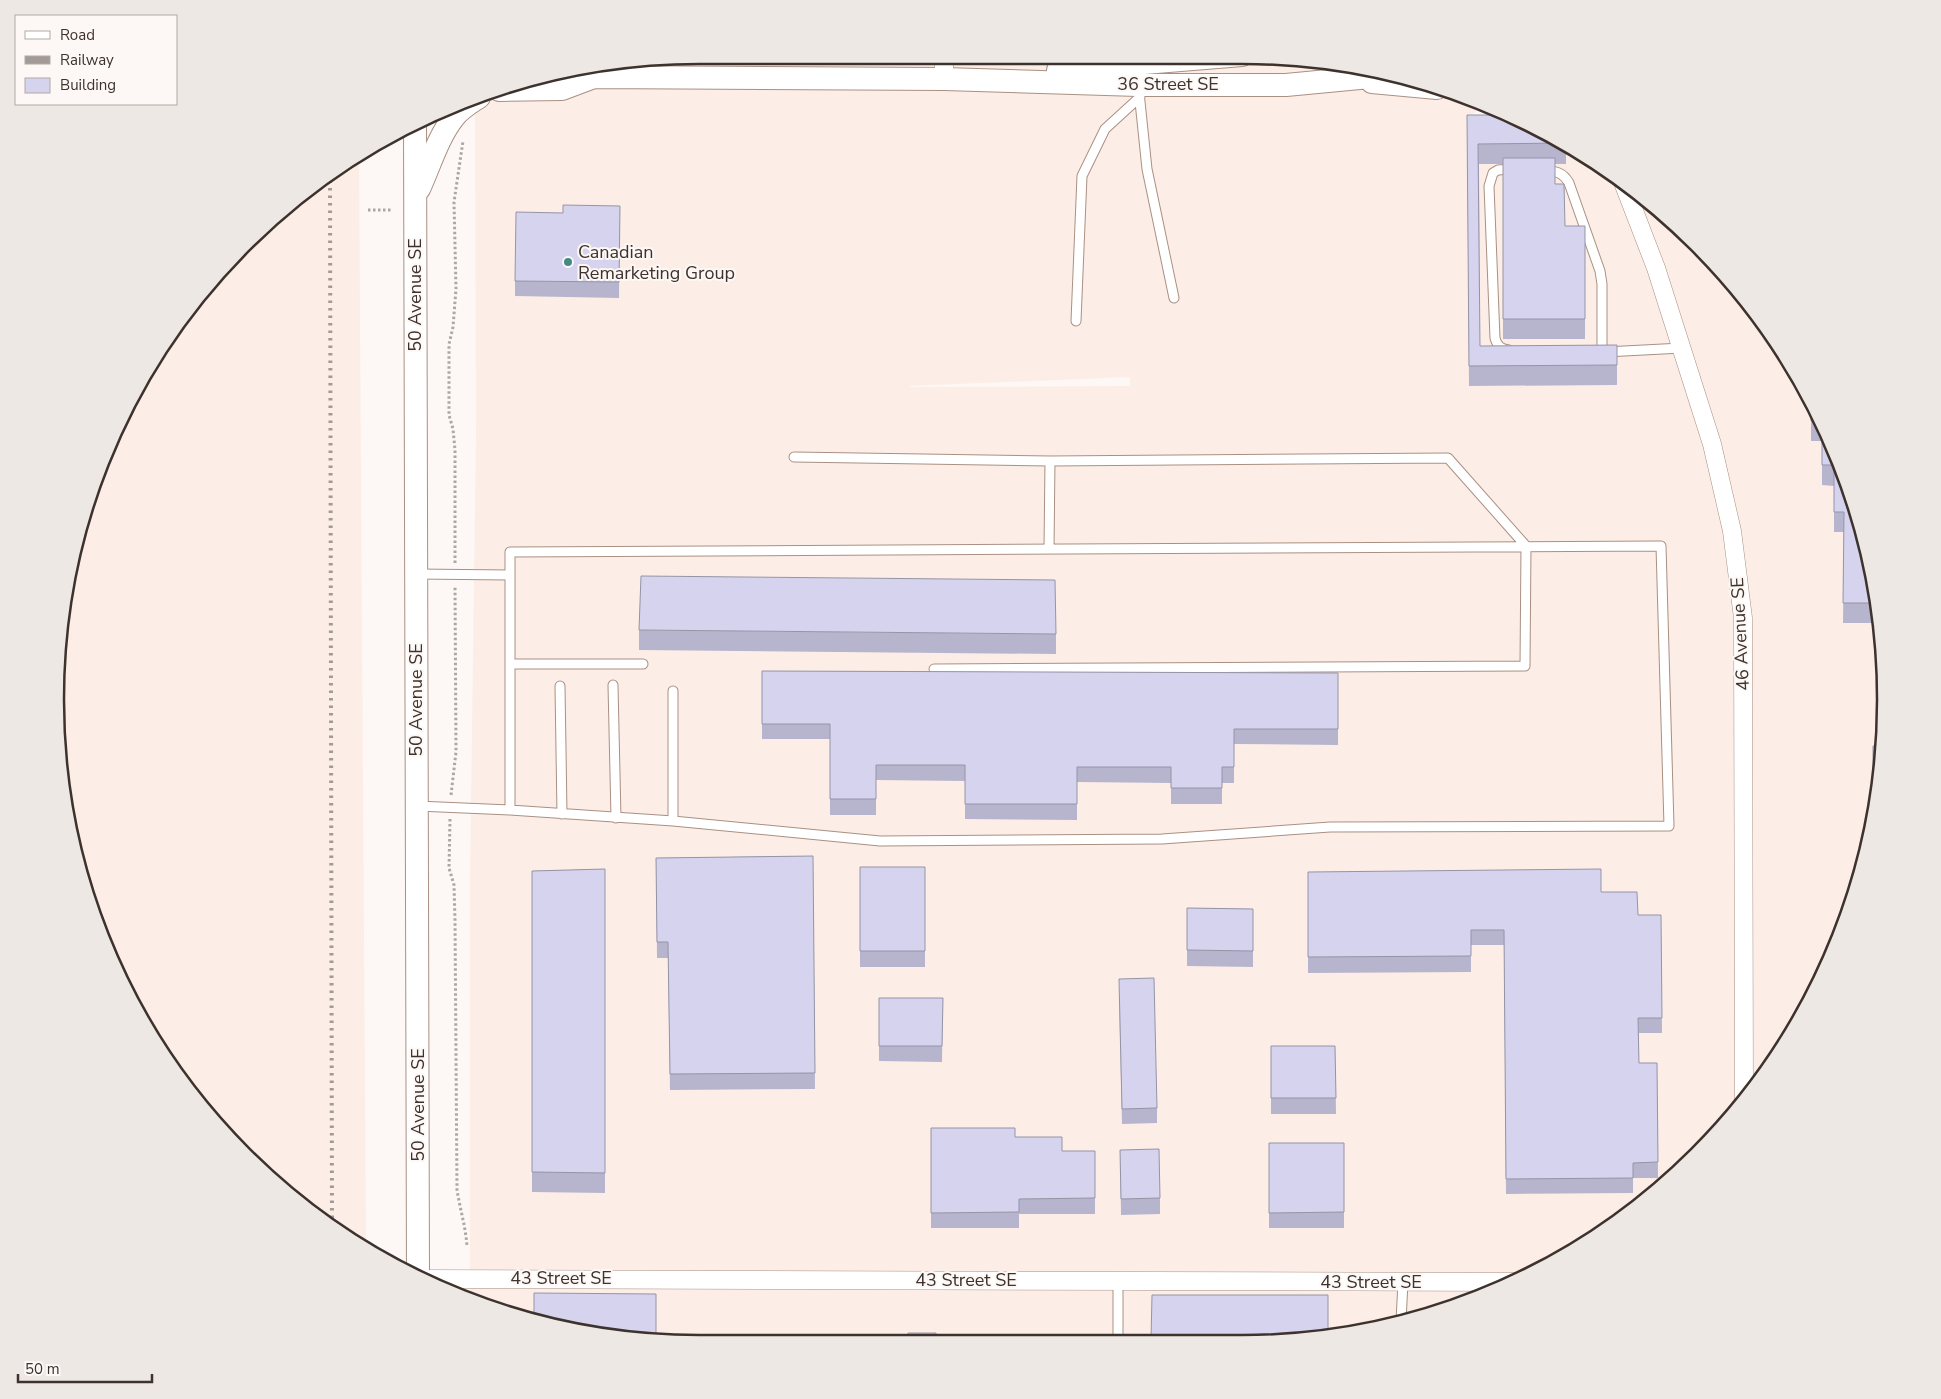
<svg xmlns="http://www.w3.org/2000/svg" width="1941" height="1399" font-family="'Nunito Sans',sans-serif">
<rect width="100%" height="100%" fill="#fdf8f5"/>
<path fill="#fceee6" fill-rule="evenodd" d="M 700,55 L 1242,55 L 1368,67 L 1484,103 L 1467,120 L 1502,111 L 1564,141 L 1666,215 L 1726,275 L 1800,378 L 1852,493 L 1881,616 L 1885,742 L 1864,867 L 1819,985 L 1753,1092 L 1666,1184 L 1526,1278 L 1448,1310 L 1326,1338 L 658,1343 L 532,1322 L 470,1298 L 470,876 L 476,438 L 475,98 L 532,77 ZM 1130,377 L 1130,386 L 910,387 L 910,386 Z
M 359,153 L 366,1247 L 307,1211 L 215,1124 L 121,984 L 89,906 L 61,784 L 61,615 L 89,493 L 121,415 L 215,275 L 342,163 Z"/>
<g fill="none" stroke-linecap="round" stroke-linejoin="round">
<defs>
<path id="service" d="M 1139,92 L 1147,169 L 1174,298
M 1543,170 C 1555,171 1563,172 1569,183 L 1600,271 L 1602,284 L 1602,352
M 1076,321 L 1082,176 L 1105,129 L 1140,97
M 1509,350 C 1501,349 1497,346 1495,338 L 1489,186 L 1493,173 L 1498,170 L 1512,169
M 1605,352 L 1682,348
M 794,457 L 1050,461
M 416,574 L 510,575
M 510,664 L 643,664
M 934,669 L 1525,666 L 1526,546 L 1448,458 L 1050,461 L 1049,549
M 613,685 L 616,818
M 560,686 L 562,814
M 673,691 L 673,821
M 417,806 L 510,810 L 673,821 L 880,841 L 1162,839 L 1330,827 L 1669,826 L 1661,546 L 510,552 L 510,810
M 1118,1281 L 1118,1340
M 1401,1321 L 1403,1282"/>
<path id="minor" d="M 944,55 L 944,79
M 1624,185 L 1656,268 L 1712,444 L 1732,531 L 1743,618 L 1744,1101
M 418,1279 L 1515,1282"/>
<path id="tertiary" d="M 1058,70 L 1242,55
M 574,72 L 594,77 L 944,79 L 1138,85 L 1286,85 L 1391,75
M 1372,82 L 1437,88
M 499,90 L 562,89 L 594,77
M 415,121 L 418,1279
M 419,189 C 430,165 438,137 454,117 C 461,108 470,103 479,97"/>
</defs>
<use href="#service" stroke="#a99083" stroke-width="11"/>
<use href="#minor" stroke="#a99083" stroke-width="19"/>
<use href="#tertiary" stroke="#a99083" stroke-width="24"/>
<path stroke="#aea6a2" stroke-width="3" stroke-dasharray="2.5 2.5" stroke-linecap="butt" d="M 368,210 L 393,210
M 455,563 L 455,450 L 453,429 L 449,415 L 449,344 L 453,327 L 456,289 L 454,202 L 463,141
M 451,795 L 456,752 L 455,587
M 450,819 L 449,868 L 454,885 L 455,920 L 457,1190 C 460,1209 466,1228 467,1247"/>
<use href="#service" stroke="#fff" stroke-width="9"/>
<use href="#minor" stroke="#fff" stroke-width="18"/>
<use href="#tertiary" stroke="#fff" stroke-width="22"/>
<path stroke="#a29a96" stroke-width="4" stroke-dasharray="2.5 5" stroke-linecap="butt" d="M 330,173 L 332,1226"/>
</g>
<path fill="#b7b5cd" d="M 1467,115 L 1566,143 L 1566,164 L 1555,164 L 1555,184 L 1565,226 L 1585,226 L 1585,339 L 1503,339 L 1503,164 L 1479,164 L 1480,346 L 1617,345 L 1617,385 L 1469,386 Z
M 620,206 L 619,298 L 515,296 L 515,281 L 563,213 Z
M 1811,402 L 1852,493 L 1881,616 L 1881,623 L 1843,623 L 1844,532 L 1834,532 L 1834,486 L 1822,485 L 1822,441 L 1811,441 Z
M 639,630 L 1056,634 L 1056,654 L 639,650 Z
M 762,671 L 1338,673 L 1338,745 L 1234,744 L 1234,783 L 1222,783 L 1222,804 L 1171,804 L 1171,783 L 1077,782 L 1077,820 L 965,819 L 965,781 L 876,780 L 876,815 L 830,815 L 830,739 L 762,739 Z
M 813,856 L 815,1089 L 670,1090 L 668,958 L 657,958 L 656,858 Z
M 860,867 L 925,867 L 925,967 L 860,967 Z
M 605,869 L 605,1193 L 532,1192 L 532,871 Z
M 1308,872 L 1601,892 L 1638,915 L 1661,915 L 1662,1033 L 1639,1033 L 1639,1063 L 1657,1063 L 1658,1178 L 1633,1178 L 1633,1193 L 1506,1194 L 1504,945 L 1471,945 L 1471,972 L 1308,973 Z
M 1187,908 L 1253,909 L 1253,967 L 1187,966 Z
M 1119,995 L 1157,1108 L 1157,1123 L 1122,1124 Z
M 879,998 L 943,998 L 942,1062 L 879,1061 Z
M 1271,1046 L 1335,1046 L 1336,1114 L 1271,1114 Z
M 931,1128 L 1015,1137 L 1062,1151 L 1095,1151 L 1095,1214 L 1019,1214 L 1019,1228 L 931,1228 Z
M 1269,1143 L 1344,1143 L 1344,1228 L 1269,1228 Z
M 1120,1150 L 1160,1198 L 1160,1214 L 1121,1215 Z"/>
<path fill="#d5d3ee" stroke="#9594a7" d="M 1467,115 L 1510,115 L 1566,143 L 1478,144 L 1480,346 L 1617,345 L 1617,365 L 1469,366 Z
M 1503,158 L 1555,158 L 1555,184 L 1564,184 L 1565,226 L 1585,226 L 1585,319 L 1503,319 Z
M 563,205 L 620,206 L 619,282 L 515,281 L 516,212 L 563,213 Z
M 1811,402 L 1819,421 L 1811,421 Z
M 1822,426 L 1852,493 L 1878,603 L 1843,603 L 1844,512 L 1834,512 L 1834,465 L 1822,465 Z
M 641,576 L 1055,580 L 1056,634 L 639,630 Z
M 762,671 L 1338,673 L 1338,729 L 1234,729 L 1234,767 L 1222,767 L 1222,788 L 1171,788 L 1171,767 L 1077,767 L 1077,804 L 965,804 L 965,765 L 876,765 L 876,799 L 830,799 L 830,724 L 762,724 Z
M 1873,746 L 1884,746 L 1873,813 Z
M 813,856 L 815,1073 L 670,1074 L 668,942 L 657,942 L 656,858 Z
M 860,867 L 925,867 L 925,951 L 860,951 Z
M 605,869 L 605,1173 L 532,1172 L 532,871 Z
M 1601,869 L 1601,892 L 1637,892 L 1638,915 L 1661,915 L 1662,1018 L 1638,1018 L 1639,1063 L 1657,1063 L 1658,1162 L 1633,1163 L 1633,1178 L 1506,1179 L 1504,930 L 1471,930 L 1471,956 L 1308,957 L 1308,872 Z
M 1187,908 L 1253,909 L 1253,951 L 1187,950 Z
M 1154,978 L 1157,1108 L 1122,1109 L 1119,979 Z
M 879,998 L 943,998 L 942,1046 L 879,1046 Z
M 1271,1046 L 1335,1046 L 1336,1098 L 1271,1098 Z
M 931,1128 L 1015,1128 L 1015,1137 L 1062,1137 L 1062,1151 L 1095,1151 L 1095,1198 L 1019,1199 L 1019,1212 L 931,1213 Z
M 1269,1143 L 1344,1143 L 1344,1212 L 1269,1213 Z
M 1159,1149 L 1160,1198 L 1121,1199 L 1120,1150 Z
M 534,1293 L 656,1294 L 656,1342 L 534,1322 Z
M 1152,1295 L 1328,1295 L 1328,1338 L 1151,1340 Z
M 908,1333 L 936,1333 L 936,1341 L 948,1341 L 908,1341 Z"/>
<circle fill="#438a87" stroke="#fdf8f5" stroke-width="2" cx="568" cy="262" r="5"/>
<g text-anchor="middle" stroke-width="4" stroke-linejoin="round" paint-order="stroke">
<g font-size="18" fill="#3d322d" stroke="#fdf8f5">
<text x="1168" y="90">36 Street SE</text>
<text transform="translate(415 295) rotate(-90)" y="6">50 Avenue SE</text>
<text transform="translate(1740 634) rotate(-93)" y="6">46 Avenue SE</text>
<text transform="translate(416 700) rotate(-90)" y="6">50 Avenue SE</text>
<text transform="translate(418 1105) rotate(-90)" y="6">50 Avenue SE</text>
<text x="561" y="1284">43 Street SE</text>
<text x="966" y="1286">43 Street SE</text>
<text x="1371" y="1288">43 Street SE</text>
</g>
<g font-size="18" fill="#3d322d" stroke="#fdf8f5" text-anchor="start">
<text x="578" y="258">Canadian<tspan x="578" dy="21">Remarketing Group</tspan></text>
</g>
</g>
<path d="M0 0H1941V1399H0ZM699 64H1242A635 635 0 0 1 1877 699V700A635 635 0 0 1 1242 1335H699A635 635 0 0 1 64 700V699A635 635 0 0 1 699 64Z" fill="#eee8e5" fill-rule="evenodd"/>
<path fill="none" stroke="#3d322d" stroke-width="2.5" d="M699 64H1242A635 635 0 0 1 1877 699V700A635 635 0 0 1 1242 1335H699A635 635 0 0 1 64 700V699A635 635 0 0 1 699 64Z"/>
<rect x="15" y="15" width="162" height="90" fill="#fdf8f5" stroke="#b0a9a5"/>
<rect x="25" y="31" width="25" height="8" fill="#ffffff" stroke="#b0a9a5"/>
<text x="60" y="40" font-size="15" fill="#3d322d">Road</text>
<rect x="25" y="56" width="25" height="8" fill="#a29a96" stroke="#b0a9a5"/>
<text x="60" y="65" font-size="15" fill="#3d322d">Railway</text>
<rect x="25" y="78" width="25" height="15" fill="#d5d3ee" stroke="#b0a9a5"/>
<text x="60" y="90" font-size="15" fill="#3d322d">Building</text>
<path d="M18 1374v8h134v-8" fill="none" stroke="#3d322d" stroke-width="2.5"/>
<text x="25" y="1374" font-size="15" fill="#3d322d" stroke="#fdf8f5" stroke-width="4" paint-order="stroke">50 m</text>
</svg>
